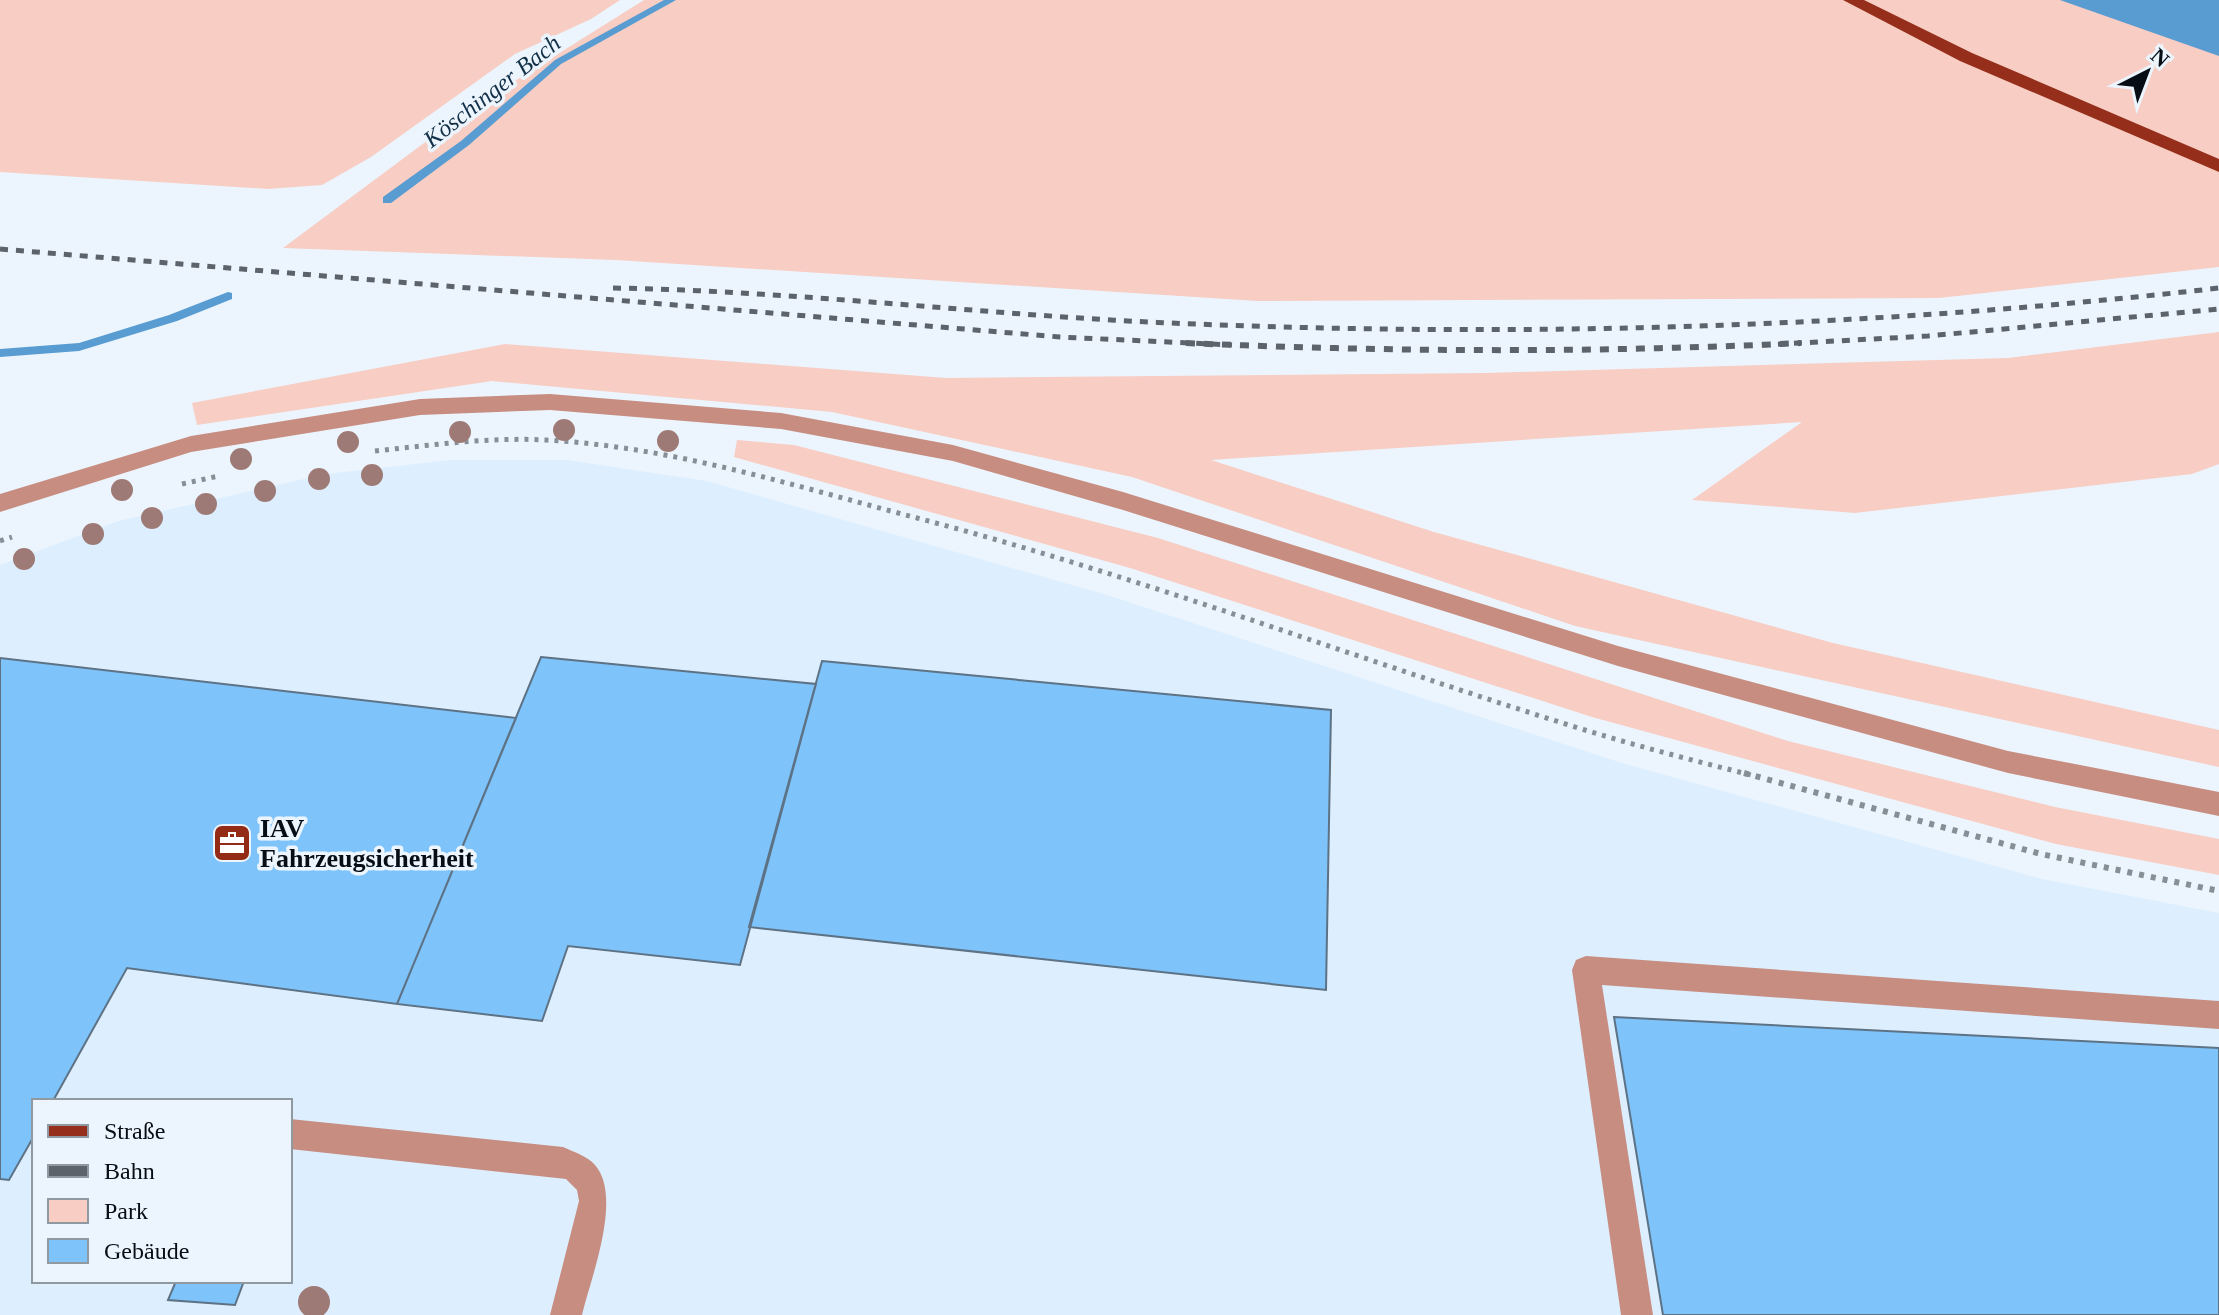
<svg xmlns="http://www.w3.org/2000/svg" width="2219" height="1315" font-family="'Times New Roman',serif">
<rect width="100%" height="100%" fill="#ecf5fd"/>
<path fill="#ddefff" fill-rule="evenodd" d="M 450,460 L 567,460 L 707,481 L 1107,595 L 1622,763 L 2042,879 L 2219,913 L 2219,1315 L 0,1315 L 0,565 L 118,521 L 326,474 ZM 34,1101 L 290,1101 L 290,1281 L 34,1281 Z"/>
<path fill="#f7cdc4" d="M 0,0 L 620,0 L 591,19 L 515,54 L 371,157 L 322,185 L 268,189 L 0,172 Z
M 644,0 L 2219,0 L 2219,267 L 1939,298 L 1258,301 L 616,260 L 283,248 L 467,111 Z
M 2219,332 L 2219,464 L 2192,474 L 1855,513 L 1692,500 L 1802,422 L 1211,460 L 1434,532 L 1833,643 L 2219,730 L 2219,767 L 1575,626 L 1132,477 L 832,412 L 492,381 L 197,425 L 192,403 L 505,344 L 946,378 L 1485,373 L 2008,358 Z
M 737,440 L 794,445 L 1158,538 L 1788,741 L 2055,807 L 2219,839 L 2219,875 L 2056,844 L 1592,717 L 1130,568 L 734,457 Z"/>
<path fill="#589cd1" d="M 2060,0 L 2219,0 L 2219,56 Z"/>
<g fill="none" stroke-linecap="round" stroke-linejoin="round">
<path fill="#589cd1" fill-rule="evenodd" d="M 664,0 L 676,0 L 561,64 L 469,145 L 391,203 L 383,203 L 383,197 L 461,141 L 555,60 Z
M 228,292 L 232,293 L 232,299 L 177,321 L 79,351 L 0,357 L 0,349 L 79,343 L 169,315 Z"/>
</g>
<path fill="#7ec3fa" stroke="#5d7284" stroke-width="2" d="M 541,657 L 816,684 L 740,965 L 568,946 L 542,1021 L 397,1004 Z
M 0,658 L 516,718 L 397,1004 L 127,968 L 53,1101 L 34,1101 L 34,1136 L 9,1180 L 0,1179 Z
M 822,661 L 1331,710 L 1326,990 L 749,927 Z
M 1614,1017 L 2219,1048 L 2219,1315 L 1663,1315 Z
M 176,1281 L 244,1281 L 235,1305 L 168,1300 Z"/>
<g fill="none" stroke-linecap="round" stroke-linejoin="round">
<path stroke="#878f96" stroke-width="5" stroke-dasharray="4 6" stroke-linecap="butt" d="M 375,451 C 432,445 489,437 546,440 C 673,447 795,486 917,518 C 1143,577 1362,661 1585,730 C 1640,747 1696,761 1751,775
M 182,484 L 219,476
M 0,541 L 12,537"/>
<path stroke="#878f96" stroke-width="6" stroke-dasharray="5 7" stroke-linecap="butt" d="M 1744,773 L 2041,854 L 2219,891"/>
<path fill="#c78d80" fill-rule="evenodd" d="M 550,394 L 781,413 L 953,445 L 1123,492 L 1618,646 L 2008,751 L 2219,792 L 2219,816 L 2008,773 L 1618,666 L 1123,510 L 953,461 L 781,429 L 550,410 L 420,415 L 191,452 L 0,512 L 0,494 L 191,436 L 420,399 Z
M 1586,956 L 2219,1001 L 2219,1029 L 1602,985 L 1653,1315 L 1621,1315 L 1572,970 L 1576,960 Z
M 290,1119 L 563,1147 C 574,1152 587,1156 595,1165 C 623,1197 591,1277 582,1315 L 550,1315 L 579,1201 L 577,1190 L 566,1179 L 290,1149 Z"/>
<path fill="#952f1b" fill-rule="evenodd" d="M 1843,0 L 1864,0 L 1972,53 L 2219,159 L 2219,172 L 1960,61 Z"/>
<path stroke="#5c636b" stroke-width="5" stroke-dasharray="8 8" stroke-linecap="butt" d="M 0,249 L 1060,337 L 1232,345
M 613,288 C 799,291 984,315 1170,323 C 1521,338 1870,328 2219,288
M 1762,345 L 1928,336 L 2219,309"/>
<path stroke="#5c636b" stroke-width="6" stroke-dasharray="9 9" stroke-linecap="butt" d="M 1186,343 C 1391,352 1596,353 1801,343"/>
</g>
<g fill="#9e7a76">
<circle cx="564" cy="430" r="11"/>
<circle cx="460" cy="432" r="11"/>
<circle cx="668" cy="441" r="11"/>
<circle cx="348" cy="442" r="11"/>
<circle cx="241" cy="459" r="11"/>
<circle cx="372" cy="475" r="11"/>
<circle cx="319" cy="479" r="11"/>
<circle cx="122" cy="490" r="11"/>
<circle cx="265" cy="491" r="11"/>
<circle cx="206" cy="504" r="11"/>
<circle cx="152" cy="518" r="11"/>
<circle cx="93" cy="534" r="11"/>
<circle cx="24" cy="559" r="11"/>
<circle cx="314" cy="1302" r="16"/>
</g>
<defs>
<symbol id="office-square" viewBox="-11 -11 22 22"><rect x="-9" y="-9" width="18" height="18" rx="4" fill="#942b17" stroke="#ecf5fd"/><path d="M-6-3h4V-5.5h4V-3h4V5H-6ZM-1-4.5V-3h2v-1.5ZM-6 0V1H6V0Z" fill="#fff"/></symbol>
</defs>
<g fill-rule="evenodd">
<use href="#office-square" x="210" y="821" width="44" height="44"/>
</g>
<g text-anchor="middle" stroke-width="7" stroke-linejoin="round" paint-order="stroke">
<g font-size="24" font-style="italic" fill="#123047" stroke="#ecf5fd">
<text transform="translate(492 91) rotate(-38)" y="8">Köschinger Bach</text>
</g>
<g font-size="26" font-weight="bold" fill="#060d14" stroke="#ecf5fd" text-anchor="start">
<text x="260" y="837">IAV<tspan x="260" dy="30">Fahrzeugsicherheit</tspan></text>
</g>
</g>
<rect x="32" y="1099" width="260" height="184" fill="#ecf5fd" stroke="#9098a0" stroke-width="2"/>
<rect x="48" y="1125" width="40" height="12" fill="#952f1b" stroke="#9098a0" stroke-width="2"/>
<text x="104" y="1139" font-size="24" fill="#060d14">Straße</text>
<rect x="48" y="1165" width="40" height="12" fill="#5c636b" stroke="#9098a0" stroke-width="2"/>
<text x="104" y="1179" font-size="24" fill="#060d14">Bahn</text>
<rect x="48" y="1199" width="40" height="24" fill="#f7cdc4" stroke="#9098a0" stroke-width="2"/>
<text x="104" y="1219" font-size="24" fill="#060d14">Park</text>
<rect x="48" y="1239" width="40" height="24" fill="#7ec3fa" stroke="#9098a0" stroke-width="2"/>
<text x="104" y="1259" font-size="24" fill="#060d14">Gebäude</text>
<g transform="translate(2147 72) rotate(42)" stroke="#ecf5fd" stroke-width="6" paint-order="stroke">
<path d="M0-6L14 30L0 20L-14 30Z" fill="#060d14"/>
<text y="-12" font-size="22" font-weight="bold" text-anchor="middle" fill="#060d14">N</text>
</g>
</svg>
